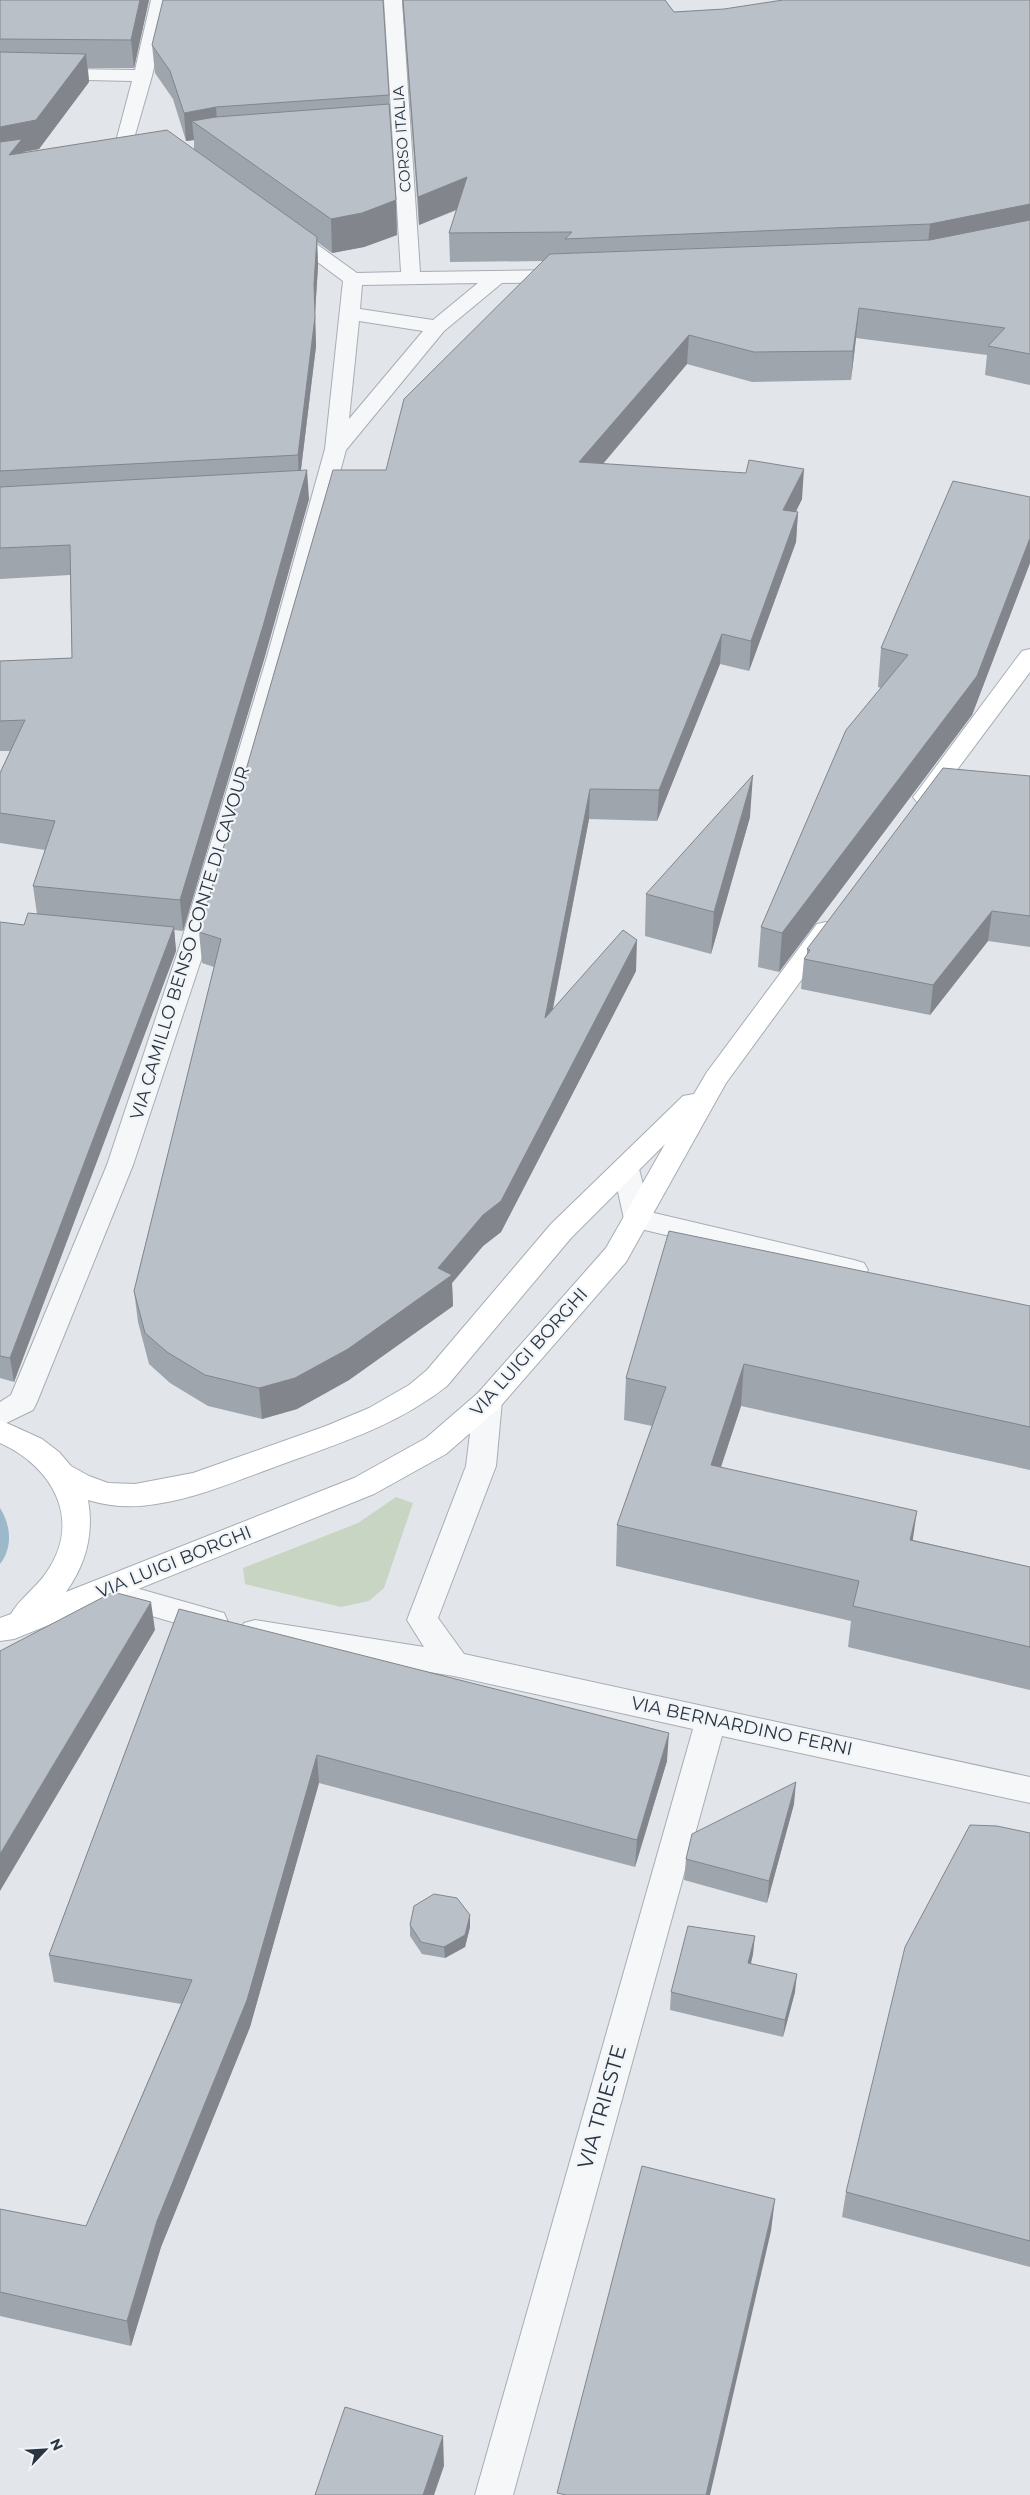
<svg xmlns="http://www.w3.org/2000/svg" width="1030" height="2495" font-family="Montserrat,sans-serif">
<rect width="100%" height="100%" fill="#e2e6eb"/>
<path fill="#c9d5c3" d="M 396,1497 L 413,1503 L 384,1588 L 369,1601 L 341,1607 L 245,1584 L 243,1568 L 358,1523 Z"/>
<path fill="#9cb8cb" d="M 0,1508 C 11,1525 13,1548 0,1564 Z"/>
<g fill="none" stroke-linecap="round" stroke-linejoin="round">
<defs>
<path id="street" d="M 151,0 L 169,0 L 152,76 L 131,149 L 117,149 L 115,145 L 132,81 L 0,78 L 0,68 L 135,70 Z
M 384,0 L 402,0 L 420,272 L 564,270 L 571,272 L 574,276 L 571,280 L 564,282 L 502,283 L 444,331 L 346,450 L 289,657 L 207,942 L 133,1165 L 37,1402 L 33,1410 L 0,1426 L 0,1402 L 11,1395 L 107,1165 L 181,942 L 267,657 L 325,449 L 343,281 L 277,232 L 280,228 L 294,228 L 357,273 L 401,272 ZM 478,283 L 433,320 L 360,309 L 362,285 ZM 359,321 L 423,331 L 349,419 Z
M 626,1160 L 636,1162 L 639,1169 L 650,1212 L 854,1260 L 864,1263 L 868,1270 L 864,1277 L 854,1280 L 628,1226 L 624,1219 L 613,1169 L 616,1162 Z
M 488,1390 L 498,1393 L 502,1401 L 496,1466 L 438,1618 L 464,1654 L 1030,1777 L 1030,1803 L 722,1736 L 513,2495 L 475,2495 L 693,1729 L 454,1676 L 255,1644 L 244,1641 L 240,1632 L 244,1623 L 255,1620 L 424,1647 L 407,1620 L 466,1466 L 474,1401 L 478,1393 Z
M 115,1582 L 224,1613 L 228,1622 L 224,1631 L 213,1634 L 104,1602 L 100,1594 L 104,1586 Z"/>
<path id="secondary" d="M 1030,649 L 1030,672 L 933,802 L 925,804 L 917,802 L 913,797 L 917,792 L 1022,651 Z
M 826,922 L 835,924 L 838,930 L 726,1083 L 626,1262 L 498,1409 L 446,1454 L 374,1494 L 14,1639 L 0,1641 L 0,1618 L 11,1614 C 20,1598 36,1588 46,1573 C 83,1520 53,1467 0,1443 L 0,1420 L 42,1439 L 59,1452 L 71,1466 L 89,1476 L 108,1483 L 135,1484 L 193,1473 L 326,1426 L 369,1408 L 409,1385 L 427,1370 L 551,1224 L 683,1096 L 694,1094 L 707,1072 L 817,924 ZM 665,1144 L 606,1248 L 478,1393 L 426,1438 L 354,1478 L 66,1592 C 86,1564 94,1534 88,1500 C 111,1507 133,1508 156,1504 C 196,1498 234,1482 272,1468 C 334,1445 395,1427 447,1386 L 571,1238 Z"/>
</defs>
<use href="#street" stroke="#a7adb5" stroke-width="2"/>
<use href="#secondary" stroke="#a7adb5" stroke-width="2"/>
<use href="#street" fill="#f5f7f9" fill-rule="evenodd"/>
<use href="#secondary" fill="#fff" fill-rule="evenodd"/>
</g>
<path fill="#9fa5ac" d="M 0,0 L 149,0 L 134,68 L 88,68 L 89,82 L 39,149 L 23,152 L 24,153 L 194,150 L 194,140 L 186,141 L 173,99 L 155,73 L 152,45 L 389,95 L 396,200 L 397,235 L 364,247 L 332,253 L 317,242 L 318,266 L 315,313 L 316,346 L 301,470 L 309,499 L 265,656 L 183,931 L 174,930 L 176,951 L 14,1382 L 0,1378 L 0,922 L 24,925 L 37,914 L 33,886 L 45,850 L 0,843 L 0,773 L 10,751 L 0,751 L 0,661 L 72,658 L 70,575 L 0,579 Z
M 402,0 L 665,0 L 674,12 L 1030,0 L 1030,385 L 985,375 L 987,355 L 856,338 L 851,380 L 752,382 L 687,364 L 603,464 L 802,499 L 796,512 L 798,512 L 796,542 L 749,671 L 720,664 L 657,821 L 589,819 L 553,1009 L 636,971 L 501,1232 L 483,1246 L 452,1283 L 453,1306 L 349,1380 L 297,1409 L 262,1419 L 208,1406 L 170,1383 L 149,1364 L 138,1322 L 134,1291 L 214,967 L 202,963 L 199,932 L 386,470 L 543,261 L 450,262 L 449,233 L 457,210 L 419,225 Z
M 1030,497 L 1030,563 L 972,715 L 779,972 L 758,967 L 761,927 L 881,688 L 878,687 L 881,648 Z
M 1030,776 L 1030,947 L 988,941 L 930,1015 L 801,989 L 804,959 L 807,955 L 807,949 Z
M 750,817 L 711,954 L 645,936 L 646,894 Z
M 1030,1306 L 1030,1470 L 741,1406 L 721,1467 L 913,1540 L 1030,1567 L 1030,1690 L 848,1647 L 851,1621 L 616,1566 L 617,1525 L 652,1426 L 624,1420 L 626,1378 Z
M 179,1609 L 667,1761 L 635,1867 L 319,1783 L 250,2027 L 161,2247 L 131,2346 L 0,2316 L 0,2209 L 86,2226 L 181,2004 L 54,1982 L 49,1955 Z
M 794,1804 L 767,1903 L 684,1880 L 686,1859 Z
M 1030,1833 L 1030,2267 L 842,2217 L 846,2192 Z
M 410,1925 L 470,1927 L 465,1947 L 445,1958 L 422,1954 L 410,1936 Z
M 753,1954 L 751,1964 L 795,1992 L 783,2037 L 670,2010 L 671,1992 Z"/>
<path fill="#82868c" d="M 140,0 L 149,0 L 134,68 L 131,40 Z
M 86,54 L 89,82 L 39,149 L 23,152 L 25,167 L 0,157 L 0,127 Z
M 216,107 L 218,135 L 192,121 L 194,140 L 186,141 L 184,113 Z
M 467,177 L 467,205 L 419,225 L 418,197 Z
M 396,200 L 397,235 L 364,247 L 332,253 L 331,219 Z
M 1030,204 L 1030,229 L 927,253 L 930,224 Z
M 317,237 L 318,266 L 315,313 L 316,346 L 299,485 L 298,455 Z
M 859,308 L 856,338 L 851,380 L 853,351 Z
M 689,335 L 687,364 L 579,492 L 579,462 Z
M 804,469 L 802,499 L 781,540 L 783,510 Z
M 307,470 L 309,499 L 265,656 L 183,931 L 180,900 Z
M 798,512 L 796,542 L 749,671 L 751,641 Z
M 1030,538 L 1030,563 L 972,715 L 779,972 L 782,933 Z
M 722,634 L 720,664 L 657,821 L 659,790 Z
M 753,775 L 750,817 L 711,954 L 714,912 Z
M 590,789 L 589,819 L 545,1049 L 545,1018 Z
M 992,911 L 988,941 L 930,1015 L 933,985 Z
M 174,927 L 176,951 L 14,1382 L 10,1358 Z
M 637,940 L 636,971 L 501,1232 L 483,1246 L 452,1283 L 453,1306 L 349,1380 L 297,1409 L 262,1419 L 259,1388 L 438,1268 Z
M 744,1364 L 741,1406 L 708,1506 L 711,1465 Z
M 917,1511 L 911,1552 L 910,1540 Z
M 151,1602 L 155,1630 L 0,1891 L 0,1854 Z
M 669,1733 L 667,1761 L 635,1867 L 637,1840 Z
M 317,1755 L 319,1783 L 250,2027 L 161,2247 L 131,2346 L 127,2321 L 157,2221 Z
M 796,1782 L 794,1804 L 767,1903 L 769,1881 Z
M 470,1915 L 470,1927 L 465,1947 L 445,1958 L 444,1947 Z
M 755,1936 L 753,1954 L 746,1981 L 748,1963 Z
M 797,1974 L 795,1992 L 783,2037 L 785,2020 Z
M 775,2199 L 771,2231 L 710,2495 L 706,2495 Z
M 443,2436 L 444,2466 L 434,2495 L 423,2495 Z"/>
<path fill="#b9c0c8" stroke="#82868c" d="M 0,0 L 140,0 L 131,40 L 0,39 Z
M 163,0 L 383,0 L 389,95 L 216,107 L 184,113 L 170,71 L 152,45 Z
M 403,0 L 665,0 L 674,12 L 724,9 L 783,0 L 1030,0 L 1030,204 L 930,224 L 565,239 L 572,232 L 449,233 L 467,177 L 418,197 Z
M 0,52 L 86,54 L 36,120 L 0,127 Z
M 389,104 L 396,200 L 362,213 L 331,219 L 192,121 L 216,117 Z
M 167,130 L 317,237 L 314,284 L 315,317 L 298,455 L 0,471 L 0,142 L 22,139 L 9,155 Z
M 1030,220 L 1030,354 L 988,346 L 1005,328 L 859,308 L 853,351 L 754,352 L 689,335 L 579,462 L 746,473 L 749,460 L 804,469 L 783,510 L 798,512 L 751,641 L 722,634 L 659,790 L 590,789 L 545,1018 L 623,930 L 637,940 L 501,1201 L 483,1215 L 438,1268 L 452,1275 L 348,1349 L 295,1378 L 259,1388 L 205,1375 L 167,1352 L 145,1333 L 134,1291 L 221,939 L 199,932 L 333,470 L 386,470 L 404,399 L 550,254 L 930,240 Z
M 307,470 L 263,626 L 180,900 L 33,886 L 55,821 L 0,813 L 0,773 L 25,720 L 0,721 L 0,661 L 72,658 L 70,545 L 0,548 L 0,487 Z
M 953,481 L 1030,497 L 1030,538 L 977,676 L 782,933 L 761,927 L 846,730 L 908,655 L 881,648 Z
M 943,768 L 1030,776 L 1030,916 L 992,911 L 933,985 L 804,959 L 810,950 L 807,949 Z
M 753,775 L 714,912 L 646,894 Z
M 28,913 L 174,927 L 10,1358 L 0,1356 L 0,922 L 24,925 Z
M 669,1231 L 1030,1306 L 1030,1427 L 744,1364 L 711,1465 L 917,1511 L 910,1540 L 1030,1567 L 1030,1647 L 853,1606 L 859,1581 L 617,1525 L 666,1387 L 626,1378 Z
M 113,1592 L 151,1602 L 0,1854 L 0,1651 Z
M 179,1609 L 669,1733 L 637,1840 L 317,1755 L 247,2000 L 157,2221 L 127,2321 L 0,2292 L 0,2209 L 86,2226 L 192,1980 L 49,1955 Z
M 796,1782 L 769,1881 L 686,1859 L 692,1834 Z
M 970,1825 L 997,1826 L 1030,1833 L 1030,2241 L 846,2192 L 905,1947 Z
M 434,1894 L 457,1898 L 470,1915 L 465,1935 L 444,1947 L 421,1942 L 410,1925 L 414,1906 Z
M 688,1926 L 755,1936 L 748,1963 L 797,1974 L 785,2020 L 671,1992 Z
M 642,2166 L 775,2199 L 706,2495 L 566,2495 L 557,2493 Z
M 345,2407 L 443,2436 L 423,2495 L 315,2495 Z"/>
<g text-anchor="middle" stroke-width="4.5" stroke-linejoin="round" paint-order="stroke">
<g font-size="15" fill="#293543" stroke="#f2f5f8">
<text transform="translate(402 139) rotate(-94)" y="5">CORSO ITALIA</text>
</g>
<g font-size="18" fill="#293543" stroke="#f2f5f8">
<text transform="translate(190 943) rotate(-73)" y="6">VIA CAMILLO BENSO CONTE DI CAVOUR</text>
<text transform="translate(529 1352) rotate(-48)" y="6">VIA LUIGI BORGHI</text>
<text transform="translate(174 1562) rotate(-22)" y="6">VIA LUIGI BORGHI</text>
<text transform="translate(742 1726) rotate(12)" y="6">VIA BERNARDINO FERNI</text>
</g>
<g font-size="21" fill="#293543" stroke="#f2f5f8">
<text transform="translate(602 2107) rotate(-74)" y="7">VIA TRIESTE</text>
</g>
</g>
<g transform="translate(45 2450) rotate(65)" stroke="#f2f5f8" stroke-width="4" paint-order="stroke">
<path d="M0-4L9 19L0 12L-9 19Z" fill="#293543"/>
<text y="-8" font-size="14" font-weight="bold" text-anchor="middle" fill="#293543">N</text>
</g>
</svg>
